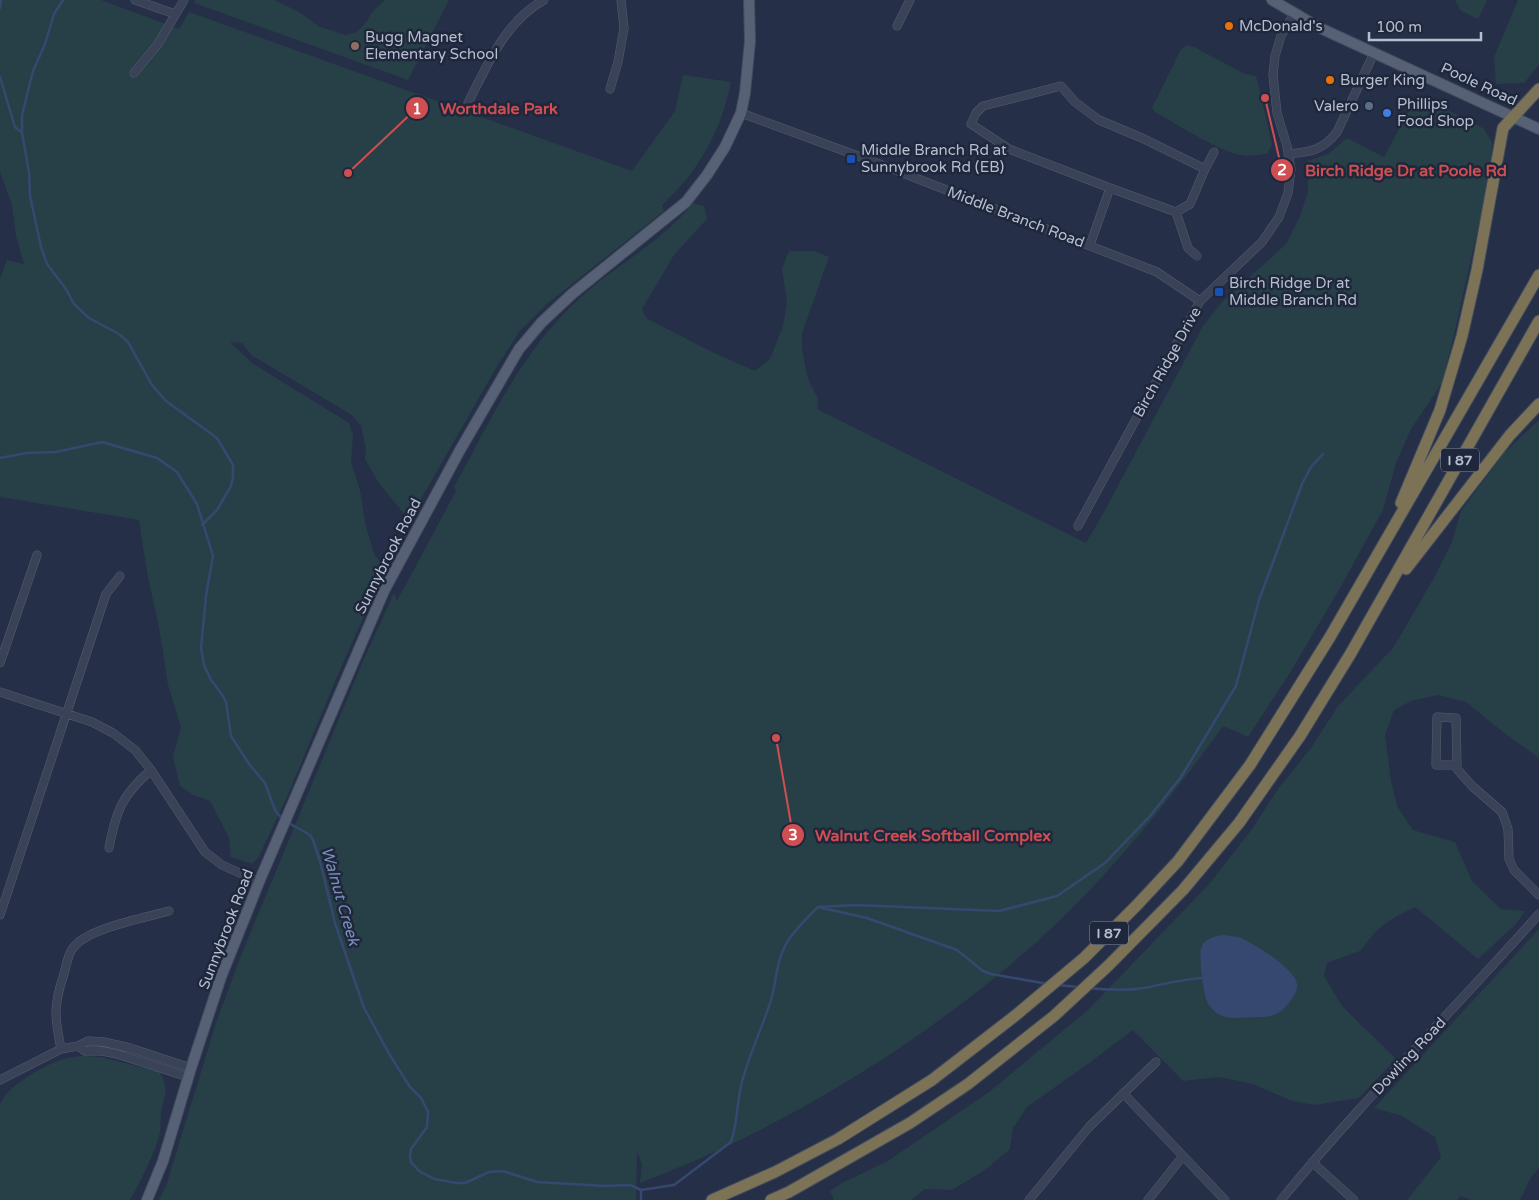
<svg xmlns="http://www.w3.org/2000/svg" width="1539" height="1200" font-family="'Varela Round',sans-serif">
<rect width="100%" height="100%" fill="#252f47"/>
<path fill="#274047" d="M 0,0 L 101,0 L 179,29 L 189,12 L 632,171 L 675,111 L 683,75 L 731,82 C 722,129 698,173 662,205 L 664,211 L 548,303 L 519,332 L 496,368 L 409,520 L 378,482 L 365,459 L 366,449 L 361,426 L 352,415 L 251,355 L 242,343 L 230,342 L 252,363 L 349,423 L 353,435 L 351,462 L 360,490 L 366,527 L 375,556 L 386,567 L 339,672 L 287,797 L 259,856 L 253,864 L 231,857 L 229,838 L 210,801 L 193,795 L 180,786 L 173,757 L 181,727 L 168,685 L 160,633 L 147,572 L 139,520 L 0,497 L 0,279 L 7,260 L 24,264 L 16,236 L 12,205 L 0,172 Z
M 196,0 L 275,0 L 299,12 L 320,27 L 346,35 L 357,32 L 367,21 L 372,12 L 385,0 L 449,0 L 408,80 L 194,3 Z
M 1455,0 L 1487,0 L 1478,19 L 1461,11 Z
M 1518,0 L 1539,0 L 1539,65 L 1524,83 L 1496,84 L 1494,57 Z
M 1187,45 L 1194,47 L 1243,73 L 1255,76 L 1257,79 L 1272,144 L 1268,153 C 1259,156 1246,157 1236,154 C 1212,147 1178,125 1155,112 L 1152,108 L 1181,49 Z
M 1417,95 L 1483,128 L 1492,142 L 1490,174 L 1455,330 L 1442,383 L 1411,429 L 1396,463 L 1383,510 L 1336,595 L 1291,671 L 1248,737 L 1223,726 C 1169,801 1110,875 1041,938 C 952,1018 851,1085 744,1138 C 710,1155 675,1169 640,1183 L 642,1164 L 637,1152 L 636,1200 L 159,1200 L 167,1183 L 216,1023 L 240,958 L 363,661 L 394,593 L 397,601 L 456,491 L 454,487 C 490,421 523,349 580,298 C 616,265 662,242 693,203 L 704,206 L 707,219 L 674,255 L 642,309 L 646,318 L 710,351 L 755,371 L 770,359 L 783,326 L 787,302 L 782,269 L 789,251 L 814,251 L 829,257 L 802,333 L 802,349 L 808,379 L 818,399 L 817,409 L 1086,543 L 1104,512 L 1203,326 L 1221,303 L 1286,244 L 1300,216 L 1308,192 L 1308,161 L 1328,154 L 1347,138 L 1384,157 Z
M 1539,420 L 1539,758 L 1503,732 L 1466,702 L 1438,695 L 1411,701 L 1394,710 L 1385,735 L 1391,781 L 1398,808 L 1413,830 L 1455,842 L 1472,881 L 1501,909 L 1525,911 L 1516,924 L 1478,959 L 1415,907 L 1395,917 L 1377,930 L 1360,951 L 1327,963 L 1324,976 L 1342,1006 L 1396,1059 L 1359,1098 L 1315,1105 L 1292,1101 L 1253,1084 L 1219,1077 L 1183,1081 L 1133,1030 L 1088,1064 L 1027,1107 L 1013,1128 L 1010,1149 L 985,1170 L 952,1190 L 925,1189 L 911,1200 L 834,1200 L 830,1191 L 842,1183 L 888,1161 L 989,1092 L 1089,1009 L 1210,883 L 1252,829 L 1278,789 L 1311,748 L 1338,706 L 1393,648 L 1434,578 L 1452,542 L 1461,511 L 1504,453 Z
M 1539,929 L 1539,1168 L 1531,1177 L 1520,1200 L 1471,1200 L 1460,1196 L 1457,1200 L 1407,1200 L 1441,1157 L 1435,1137 L 1402,1116 L 1374,1108 Z
M 81,1056 L 101,1057 L 160,1072 C 170,1092 164,1093 161,1113 C 160,1119 161,1126 160,1132 C 155,1154 141,1180 130,1200 L 0,1200 L 0,1104 C 9,1085 39,1068 58,1061 C 65,1058 74,1057 81,1056 Z"/>
<path fill="#36486f" d="M 1223,935 C 1229,936 1236,936 1241,938 C 1255,944 1295,969 1297,984 C 1298,992 1293,997 1288,1004 C 1279,1015 1271,1017 1258,1017 C 1246,1017 1231,1020 1220,1015 C 1215,1013 1209,1006 1207,1001 C 1203,993 1199,957 1201,948 C 1204,939 1214,936 1223,935 Z"/>
<g fill="none" stroke-linecap="round" stroke-linejoin="round">
<path stroke="#36486f" stroke-width="2.5" d="M 63,0 L 54,14 L 45,44 L 33,71 L 22,115 L 22,133 L 29,172 L 30,196 L 41,247 L 47,264 L 66,289 L 74,304 L 89,318 L 119,334 L 128,342 L 152,385 L 166,401 L 217,438 L 233,465 L 233,477 L 231,486 L 217,510 L 202,525
M 0,8 L 1,0
M 0,77 L 15,127 L 22,133
M 0,458 L 27,453 L 56,452 L 102,442 L 157,458 L 177,472 L 197,504 L 213,556 L 206,596 L 201,648 L 204,665 L 211,680 L 221,693 L 226,702 L 231,736 L 249,764 L 265,783 L 275,810 L 282,819
M 287,822 L 310,835 L 313,840 L 320,861 L 335,923 L 364,1008 L 391,1057 L 410,1087 L 421,1098 L 428,1112 L 427,1127 L 411,1149 L 410,1156 L 411,1162 L 419,1171 L 434,1179 L 457,1183 L 465,1183 L 489,1172 L 503,1171 L 537,1182 L 605,1186 L 630,1185 L 641,1190 L 674,1185 L 731,1142 C 737,1126 737,1104 741,1086 C 748,1056 762,1029 771,1000 C 777,980 776,959 788,941 C 795,929 808,917 818,907 L 856,905 L 999,911 L 1057,896 L 1105,863 L 1150,816 L 1181,777 L 1236,686 L 1259,600 L 1302,484 L 1311,467 L 1323,454
M 822,908 L 867,918 L 957,950 L 983,971 L 991,974 L 1048,984
M 1059,985 L 1078,987
M 1089,988 C 1107,990 1126,991 1144,988 C 1164,984 1183,979 1203,978
M 641,1200 L 641,1190"/>
<defs>
<path id="minor" d="M 135,0 L 175,14
M 897,26 L 910,0
M 134,73 L 158,44 L 184,0
M 610,89 L 618,62 L 624,28 L 621,0
M 468,103 C 487,66 505,21 544,0
M 741,113 L 877,163 L 1157,272 L 1200,301
M 1288,154 C 1311,152 1323,150 1337,132 L 1374,53
M 1205,169 L 1214,152
M 1176,212 L 1188,248 L 1197,256
M 1090,245 L 1110,188 L 1176,212 L 1190,204 L 1205,169 L 1142,138 L 1099,120 L 1075,102 L 1061,86 L 983,106 L 976,113 L 971,124 L 1009,149 L 1110,188
M 1078,526 L 1200,301 L 1262,242 L 1279,217 L 1288,193 L 1291,169 L 1287,146 L 1277,113 L 1273,75 L 1275,56 L 1281,36 L 1294,14
M 0,663 L 37,555
M 0,692 L 92,722 L 113,733 L 135,750 L 151,770 L 205,852 L 222,865 L 259,882
M 1457,765 L 1436,765 L 1437,717 L 1456,718 L 1457,765 L 1457,769 L 1472,786 L 1502,812 L 1508,829 L 1509,859 L 1514,870 L 1539,895
M 109,848 C 116,811 122,795 151,770
M 0,915 L 106,594 L 120,576
M 78,1046 L 85,1051 L 102,1051 L 117,1054 L 188,1077
M 61,1049 C 55,1019 53,1007 63,977 C 66,969 67,955 73,948 C 88,928 144,918 169,911
M 0,1080 L 61,1049 L 78,1046 L 88,1041 L 104,1042 L 130,1048 L 191,1068
M 1123,1093 L 1225,1200
M 1312,1162 L 1354,1200
M 1029,1200 L 1089,1127 L 1156,1062
M 1148,1200 L 1183,1156
M 1281,1200 C 1362,1101 1454,1010 1539,914"/>
<path id="major" d="M 1272,0 L 1320,28 L 1539,129
M 147,1200 L 163,1161 L 191,1068 L 221,977 L 259,882 L 384,591 L 460,450 L 519,349 L 542,322 L 572,294 L 686,202 L 707,175 L 725,147 L 741,113 L 745,93 L 750,41 L 749,0"/>
<path id="highway" d="M 1401,503 L 1440,410 L 1462,336 L 1477,270 L 1503,128 L 1539,89
M 1406,569 L 1510,435 L 1539,404
M 712,1200 L 775,1172 L 838,1139 L 932,1080 L 1016,1015 L 1084,958 L 1137,905 L 1178,861 L 1250,765 L 1330,637 L 1539,275
M 771,1200 L 789,1192 L 910,1123 L 968,1084 L 1054,1016 L 1109,965 L 1183,890 L 1239,823 L 1300,736 L 1351,653 L 1539,321"/>
</defs>
<use href="#minor" stroke="#555d70" stroke-width="9"/>
<use href="#major" stroke="#434b5f" stroke-width="12"/>
<use href="#highway" stroke="#414a5d" stroke-width="13"/>
<use href="#minor" stroke="#394256" stroke-width="8"/>
<use href="#major" stroke="#576176" stroke-width="10"/>
<use href="#highway" stroke="#7c7256" stroke-width="11"/>
</g>
<g fill="#e8710a" stroke="#1e273b" stroke-width="2">
<circle cx="1229" cy="26" r="5"/>
<circle cx="1330" cy="80" r="5"/>
</g>
<circle fill="#8d6e63" stroke="#1e273b" stroke-width="2" cx="355" cy="46" r="5"/>
<circle fill="#5c6f8a" stroke="#1e273b" stroke-width="2" cx="1369" cy="106" r="5"/>
<circle fill="#3f7fe0" stroke="#1e273b" stroke-width="2" cx="1387" cy="113" r="5"/>
<g fill="#1a4fb4" stroke="#1e273b" stroke-width="2">
<rect x="846" y="154" width="10" height="10" rx="2.5"/>
<rect x="1214" y="287" width="10" height="10" rx="2.5"/>
</g>
<g text-anchor="middle" stroke-width="5" stroke-linejoin="round" paint-order="stroke">
<g fill="#1e273b" stroke="#8991a3" stroke-width="1">
<rect x="1441" y="448.5" width="38" height="23" rx="4"/>
<rect x="1090" y="921.5" width="38" height="23" rx="4"/>
</g>
<g font-size="14" font-weight="bold" fill="#b7becf">
<text x="1460" y="465">I 87</text>
<text x="1109" y="938">I 87</text>
</g>
<g font-size="15" fill="#b7becf" stroke="#1e273b" text-anchor="start">
<text x="1239" y="31">McDonald's</text>
<text x="365" y="42">Bugg Magnet<tspan x="365" dy="17">Elementary School</tspan></text>
<text x="1340" y="85">Burger King</text>
<text x="1397" y="109">Phillips<tspan x="1397" dy="17">Food Shop</tspan></text>
<text x="1359" y="111" text-anchor="end">Valero</text>
<text x="861" y="155">Middle Branch Rd at<tspan x="861" dy="17">Sunnybrook Rd (EB)</tspan></text>
<text x="1229" y="288">Birch Ridge Dr at<tspan x="1229" dy="17">Middle Branch Rd</tspan></text>
</g>
<g font-size="15" fill="#b7becf" stroke="#1e273b">
<text transform="translate(1479 84) rotate(25)" y="5">Poole Road</text>
<text transform="translate(1016 217) rotate(21)" y="5">Middle Branch Road</text>
<text transform="translate(1167 362) rotate(-61)" y="5">Birch Ridge Drive</text>
<text transform="translate(388 556) rotate(-63)" y="5">Sunnybrook Road</text>
<text transform="translate(226 929) rotate(-69)" y="5">Sunnybrook Road</text>
<text transform="translate(1409 1056) rotate(-47)" y="5">Dowling Road</text>
</g>
<g font-size="16" font-style="italic" fill="#7c8eb9" stroke="#1e273b">
<text transform="translate(341 896) rotate(74)" y="6">Walnut Creek</text>
</g>
</g>
<path fill="none" stroke="#ce4e52" stroke-width="2" d="M348 173L417 108M1265 98L1282 170M776 738L793 835"/>
<g fill="#ce4e52" stroke="#1e273b" stroke-width="2">
<circle cx="348" cy="173" r="5"/>
<circle cx="1265" cy="98" r="5"/>
<circle cx="776" cy="738" r="5"/>
<circle cx="417" cy="108" r="12"/>
<circle cx="1282" cy="170" r="12"/>
<circle cx="793" cy="835" r="12"/>
</g>
<g font-size="15" text-anchor="middle" font-weight="bold" fill="#fff">
<text x="417" y="114">1</text>
<text x="1282" y="175">2</text>
<text x="793" y="840">3</text>
</g>
<g font-size="16" text-anchor="middle" font-weight="bold" fill="#ce4e52" stroke="#1e273b" stroke-width="5" stroke-linejoin="round" paint-order="stroke">
<text x="499" y="114">Worthdale Park</text>
<text x="1406" y="176">Birch Ridge Dr at Poole Rd</text>
<text x="933" y="841">Walnut Creek Softball Complex</text>
</g>
<path d="M1369 32v8h112v-8" fill="none" stroke="#b7becf" stroke-width="2.5"/>
<text x="1376" y="32" font-size="15" fill="#b7becf" stroke="#1e273b" stroke-width="4" paint-order="stroke">100 m</text>
</svg>
